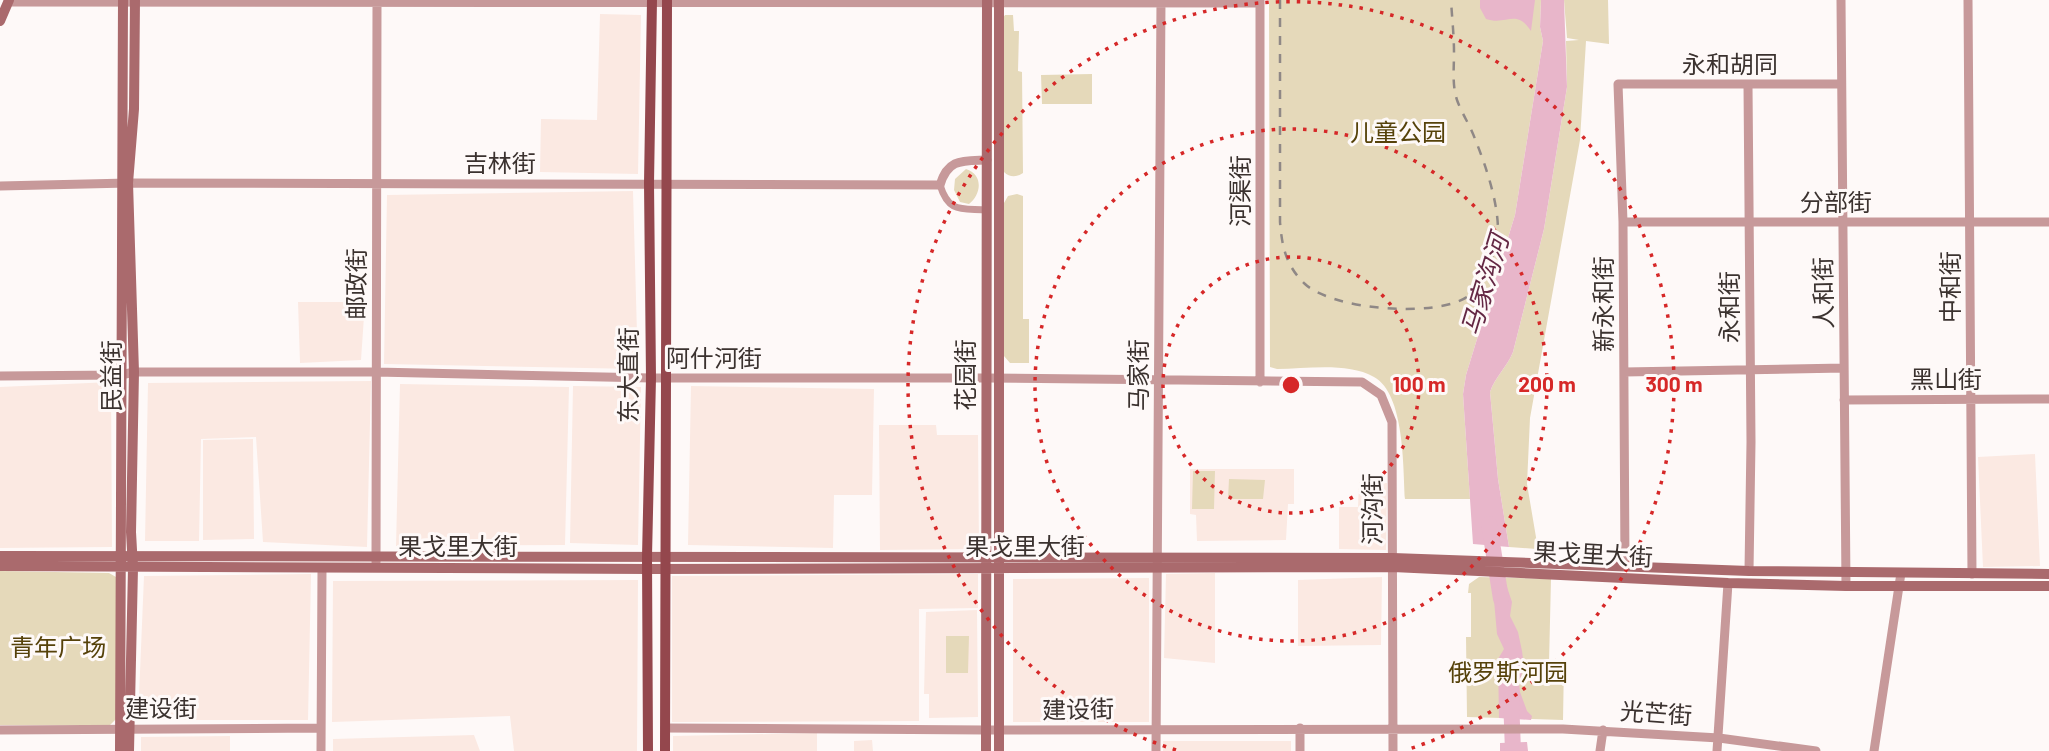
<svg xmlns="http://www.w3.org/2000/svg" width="2049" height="751" font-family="Barlow,'Noto Sans SC',sans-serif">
<rect width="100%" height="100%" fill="#fef9f8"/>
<path fill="#fbe9e2" d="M 600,14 L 641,15 L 638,174 L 540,172 L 541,119 L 597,120 Z
M 633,191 L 638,369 L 384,364 L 387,195 Z
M 298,302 L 365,302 L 361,360 L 300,363 Z
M 371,381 L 367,547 L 263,542 L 256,437 L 201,439 L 199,541 L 145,541 L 148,383 Z
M 111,382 L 112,547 L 0,548 L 0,387 Z
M 400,384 L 569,387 L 565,545 L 396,546 Z
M 573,386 L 641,387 L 638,545 L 570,543 Z
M 691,386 L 874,389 L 872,495 L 834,495 L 833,548 L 688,545 Z
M 879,425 L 936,425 L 937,435 L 978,435 L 979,549 L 880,550 Z
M 253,439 L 254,539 L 203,540 L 203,440 Z
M 2035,454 L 2040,566 L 1983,567 L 1978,457 Z
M 1190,469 L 1294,469 L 1294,504 L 1288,504 L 1286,540 L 1197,541 L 1196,515 L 1190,514 Z
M 1359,482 L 1387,483 L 1386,550 L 1339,549 L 1339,507 L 1358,507 Z
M 1215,573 L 1215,663 L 1164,658 L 1166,574 Z
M 311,574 L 308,720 L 138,720 L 144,576 Z
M 978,574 L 978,608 L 919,609 L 919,721 L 672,722 L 672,576 Z
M 1382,577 L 1381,645 L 1298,646 L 1298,580 Z
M 1149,578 L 1149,722 L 1013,722 L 1013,579 Z
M 638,580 L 637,751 L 514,751 L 510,716 L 332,722 L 333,581 Z
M 977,610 L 978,717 L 929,718 L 929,694 L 924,694 L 926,612 Z
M 817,733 L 817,751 L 673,751 L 673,736 Z
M 474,735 L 480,751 L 333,751 L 333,739 Z
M 230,736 L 230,751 L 141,751 L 141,737 Z
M 872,740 L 873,751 L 854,751 L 854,741 Z
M 1163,741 L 1291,741 L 1291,751 L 1163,751 Z"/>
<path fill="#e5d9ba" d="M 1269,0 L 1541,0 L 1540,27 L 1543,41 L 1515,215 L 1466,375 L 1463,394 L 1470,499 L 1405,499 C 1403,468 1405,394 1374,377 C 1347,362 1307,369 1277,369 L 1270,367 Z
M 1564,0 L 1608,0 L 1609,44 L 1586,41 L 1580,140 L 1530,418 L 1527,484 L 1537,543 L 1536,549 L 1509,547 L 1498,479 L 1490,392 C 1495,377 1507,367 1513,352 L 1544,229 L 1567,87 L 1566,41 L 1579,40 L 1567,38 Z
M 1005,15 L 1013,15 L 1014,31 L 1019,31 L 1018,71 L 1022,72 L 1023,173 C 1017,177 1010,178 1004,172 L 1001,21 Z
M 1092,74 L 1092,104 L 1042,104 L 1041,75 Z
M 966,169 C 983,174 982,194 969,204 L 960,202 L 954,190 L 955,179 Z
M 1017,194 L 1023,196 L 1023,319 L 1029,319 L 1029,363 L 1010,363 L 1004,356 L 1004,203 L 1008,196 Z
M 1193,471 L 1215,471 L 1214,509 L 1192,509 Z
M 1229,479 L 1265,480 L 1263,499 L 1228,499 Z
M 0,571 L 109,573 L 116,577 L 116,719 L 110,725 L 0,725 Z
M 1479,577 L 1551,579 L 1549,663 L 1564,663 L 1563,720 L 1467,717 L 1466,637 L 1471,637 L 1471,593 L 1468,593 L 1469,584 Z
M 946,636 L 969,636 L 968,673 L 946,673 Z"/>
<path fill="#e8b6ca" d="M 1480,0 L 1535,0 L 1531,31 C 1516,8 1507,26 1486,19 L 1480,8 Z
M 1541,0 L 1564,0 L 1567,87 L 1544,229 L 1513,352 C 1507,367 1495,377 1490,392 L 1498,479 L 1509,547 L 1473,544 L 1463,394 L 1466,375 L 1515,215 L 1543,41 L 1540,27 Z
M 1492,578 L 1504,578 L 1512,602 L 1510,616 L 1518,632 L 1522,651 L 1524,666 L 1519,683 L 1520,692 L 1527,711 L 1532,716 L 1531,720 L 1499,718 L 1498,659 L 1504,649 L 1497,634 Z
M 1527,742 L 1528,751 L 1500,751 L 1500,743 Z"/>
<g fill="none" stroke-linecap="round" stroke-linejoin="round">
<path stroke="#e8b6ca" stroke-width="16" d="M 1489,524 L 1501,599
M 1511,698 L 1513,751"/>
<path stroke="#c7999a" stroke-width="7" d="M 940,185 C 949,214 962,208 987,210"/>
<path stroke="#c7999a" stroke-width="9" d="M 1841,0 L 1846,586
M 1968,0 L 1972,574
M 8,2 L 1260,3
M 1748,85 L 1751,442 L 1749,571
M 0,186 L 128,183 L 940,185 C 948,158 963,161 987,160
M 1623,222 L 2049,222
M 1624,372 L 1844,368
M 0,376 L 121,375 L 134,372 L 376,372 L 651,378 L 987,378 L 1362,382 L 1381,395 L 1392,422 L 1393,751
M 1260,382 L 1260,0
M 1844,400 L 2049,399
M 376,562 L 377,0
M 1625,566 L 1623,222 L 1618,84 L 1841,84
M 665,728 L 986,730 L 1563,729 L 1719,738 L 1816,751
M 0,730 L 321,728
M 321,751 L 322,569
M 1156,751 L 1161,0
M 1300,751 L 1300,728
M 1600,751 L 1603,730
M 1717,751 L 1728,583
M 1874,751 L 1901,573"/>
<path stroke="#aa6a6d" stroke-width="10" d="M 0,21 L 9,0
M 0,556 L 1393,558 L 1749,571 L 2049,574
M 0,566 L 648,569 L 1393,567 L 1728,583 L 1846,586 L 2049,586
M 120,751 L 123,0
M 129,751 L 133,568 L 131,532 L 134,372 L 128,183 L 134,109 L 135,0
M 986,751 L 987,0
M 999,751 L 999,0"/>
<path stroke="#94474d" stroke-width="10" d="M 648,751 L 647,557 L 651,378 L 649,183 L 652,0
M 665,751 L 667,0"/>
<path stroke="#8f8886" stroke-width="2.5" stroke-dasharray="9 9" stroke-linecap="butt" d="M 1280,0 L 1280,222 C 1282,247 1286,266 1305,284 C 1333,310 1435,318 1467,297 C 1479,290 1494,255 1497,242 C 1502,212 1486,166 1475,139 C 1470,125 1462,114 1457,100 C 1452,85 1454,69 1454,53 C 1454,35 1452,18 1451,0"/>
</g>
<g fill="none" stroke="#d62828" stroke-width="3.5" stroke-dasharray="3.5 7">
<circle cx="1291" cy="385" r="128"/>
<circle cx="1291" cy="385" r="256"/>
<path d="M1176 750A383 383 0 1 1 1406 750"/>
</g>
<g text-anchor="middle" stroke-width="6" stroke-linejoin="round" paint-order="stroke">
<g font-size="24" fill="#3b322f" stroke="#fef9f8">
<text x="1730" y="73">永和胡同</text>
<text x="500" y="172">吉林街</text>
<text transform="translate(1241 191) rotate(-90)" y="8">河渠街</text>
<text x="1836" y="211">分部街</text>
<text transform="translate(357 284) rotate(-90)" y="8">邮政街</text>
<text transform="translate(1951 287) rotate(-90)" y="8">中和街</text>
<text transform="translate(1824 293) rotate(-91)" y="8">人和街</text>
<text transform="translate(1604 304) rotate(-90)" y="8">新永和街</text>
<text transform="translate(1730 307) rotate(-90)" y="8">永和街</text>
<text x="714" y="367">阿什河街</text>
<text transform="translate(629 375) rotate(-90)" y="8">东大直街</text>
<text transform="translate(966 375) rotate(-90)" y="8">花园街</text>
<text transform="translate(1139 375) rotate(-90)" y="8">马家街</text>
<text transform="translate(112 376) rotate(-90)" y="8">民益街</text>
<text x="1946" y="388">黑山街</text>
<text transform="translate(1373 509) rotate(-90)" y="8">河沟街</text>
<text x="458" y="555">果戈里大街</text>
<text x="1025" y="555">果戈里大街</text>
<text transform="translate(1593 555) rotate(3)" y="8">果戈里大街</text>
<text x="161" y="717">建设街</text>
<text transform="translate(1078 710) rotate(-1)" y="8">建设街</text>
<text transform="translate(1656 714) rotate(4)" y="8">光芒街</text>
</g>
<g font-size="24" fill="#56420a" stroke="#fef9f8">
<text x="1398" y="141">儿童公园</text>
<text x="58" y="656">青年广场</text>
<text x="1508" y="681">俄罗斯河园</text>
</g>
<g font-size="26" font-style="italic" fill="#642844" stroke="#fef9f8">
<text transform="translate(1485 285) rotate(-73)" y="9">马家沟河</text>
</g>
</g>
<circle cx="1291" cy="385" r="10" fill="#d62828" stroke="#fef9f8" stroke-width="3.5"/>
<g font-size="21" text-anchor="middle" font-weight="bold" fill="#d62828" stroke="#fef9f8" stroke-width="6" stroke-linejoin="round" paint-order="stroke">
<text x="1419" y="392">100 m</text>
<text x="1547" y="392">200 m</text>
<text x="1674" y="392">300 m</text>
</g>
</svg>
